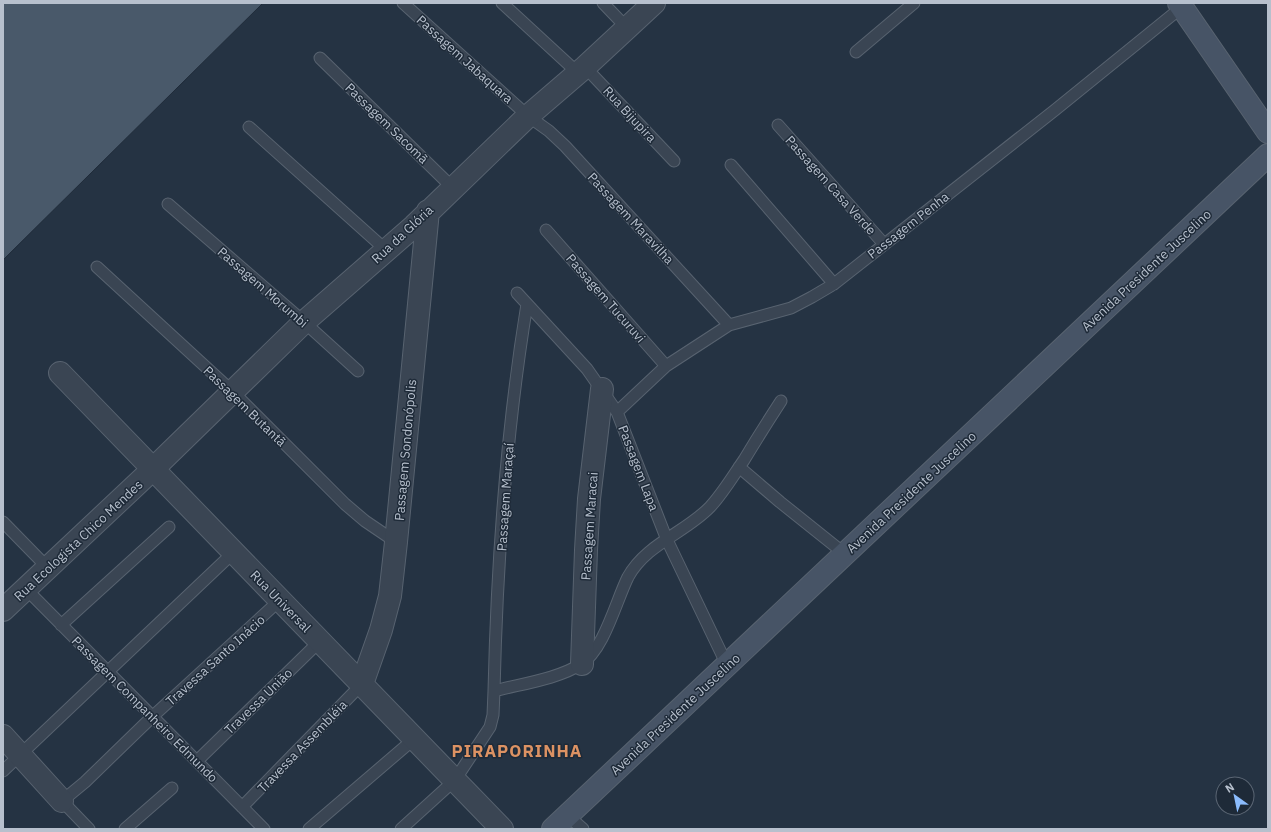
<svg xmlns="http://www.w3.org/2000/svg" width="1271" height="832" font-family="'IBM Plex Sans',sans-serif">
<rect width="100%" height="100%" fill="#253343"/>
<path fill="#49596a" stroke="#202c3a" d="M 3,3 L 263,3 L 3,260 Z"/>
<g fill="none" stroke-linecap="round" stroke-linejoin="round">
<defs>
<path id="lane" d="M 403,3 L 528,116 L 549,131 L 565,146 L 729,325
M 502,3 L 578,73
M 603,3 L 627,28
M 856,52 L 914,3
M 320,58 L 453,188
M 585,67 L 674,161
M 778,125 L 884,244
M 249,127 L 386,250
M 731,165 L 834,284
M 168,204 L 304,322 L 358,371
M 546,230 L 666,366
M 97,267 L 233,392 L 345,504 L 365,521 L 396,542
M 517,293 L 587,369 L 617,412 L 667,540 L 727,665
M 617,412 L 666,366 L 729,325 L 791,308 L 812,297 L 834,284 L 1055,110 L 1182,7
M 739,467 L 780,502 L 845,554
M 3,522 L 48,568
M 26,589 L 264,829
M 61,625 L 169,527
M 494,691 C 497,561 506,432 527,304
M 197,761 L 320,641
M 3,771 L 234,552
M 242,807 L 362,684
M 567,815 L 583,829
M 89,829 L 62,801 L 85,782 L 152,717 L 280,600
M 125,829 L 172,788
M 309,829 L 414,739
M 401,829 L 455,780 L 490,727 L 493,715 L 494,691 C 520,684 558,679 581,664 C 604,650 616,601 628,577 C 646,544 685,533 710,507 C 723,493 733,476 744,460 C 756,440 768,421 781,401"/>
<path id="street" d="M 60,373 L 502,829
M 3,610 L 153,469 L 304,322 L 414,226 L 528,116 L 585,67 L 654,3
M 582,664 L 586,550 L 589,499 L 602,389
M 362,684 L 381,630 L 390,596 L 396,542 L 428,211
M 3,736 L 62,801"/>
<path id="secondary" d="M 1179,3 L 1268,132
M 553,829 L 1268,155"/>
</defs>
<use href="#lane" stroke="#586370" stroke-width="13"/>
<use href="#street" stroke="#586370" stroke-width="24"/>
<use href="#secondary" stroke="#586370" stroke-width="24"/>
<use href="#lane" stroke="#3a4553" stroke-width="11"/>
<use href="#street" stroke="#3a4553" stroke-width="22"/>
<use href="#secondary" stroke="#475466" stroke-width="22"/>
</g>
<g text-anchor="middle" stroke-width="3" stroke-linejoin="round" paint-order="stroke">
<g font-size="13" fill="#b7c0cd" stroke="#1e2a38">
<text transform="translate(465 59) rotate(42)" y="5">Passagem Jabaquara</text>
<text transform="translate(630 114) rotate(47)" y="5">Rua Bijupira</text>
<text transform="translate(387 123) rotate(44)" y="5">Passagem Sacomã</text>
<text transform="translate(831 185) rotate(48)" y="5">Passagem Casa Verde</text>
<text transform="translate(631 218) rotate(47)" y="5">Passagem Maravilha</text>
<text transform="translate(908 225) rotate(-38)" y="5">Passagem Penha</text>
<text transform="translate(402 234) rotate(-43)" y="5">Rua da Glória</text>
<text transform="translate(1146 270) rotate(-43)" y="5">Avenida Presidente Juscelino</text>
<text transform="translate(263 287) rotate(41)" y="5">Passagem Morumbi</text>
<text transform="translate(606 298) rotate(49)" y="5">Passagem Tucuruvi</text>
<text transform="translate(245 406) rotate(44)" y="5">Passagem Butantã</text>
<text transform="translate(405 450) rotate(-85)" y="5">Passagem Sondonópolis</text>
<text transform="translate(639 468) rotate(69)" y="5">Passagem Lapa</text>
<text transform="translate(911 492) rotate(-43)" y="5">Avenida Presidente Juscelino</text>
<text transform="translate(505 497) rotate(-86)" y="5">Passagem Maraçaí</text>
<text transform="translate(589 526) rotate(-86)" y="5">Passagem Maracai</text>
<text transform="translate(78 540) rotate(-43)" y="5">Rua Ecologista Chico Mendes</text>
<text transform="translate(281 601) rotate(46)" y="5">Rua Universal</text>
<text transform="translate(215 660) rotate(-42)" y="5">Travessa Santo Inácio</text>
<text transform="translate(258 701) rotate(-44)" y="5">Travessa União</text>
<text transform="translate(145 709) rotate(45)" y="5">Passagem Companheiro Edmundo</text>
<text transform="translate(675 714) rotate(-43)" y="5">Avenida Presidente Juscelino</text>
<text transform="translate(302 746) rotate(-46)" y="5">Travessa Assembléia</text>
</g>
<g font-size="17" font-weight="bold" letter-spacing="1" fill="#dc9263" stroke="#1e2a38">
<text x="517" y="757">PIRAPORINHA</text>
</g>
</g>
<rect width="1271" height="832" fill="none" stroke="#b7c0cd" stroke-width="8"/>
<g transform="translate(1235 796) rotate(327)"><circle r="19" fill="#1e2a38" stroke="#5b6674"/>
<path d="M0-3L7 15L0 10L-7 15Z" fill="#8bbcfd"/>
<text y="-6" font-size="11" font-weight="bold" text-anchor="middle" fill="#b7c0cd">N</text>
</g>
</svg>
